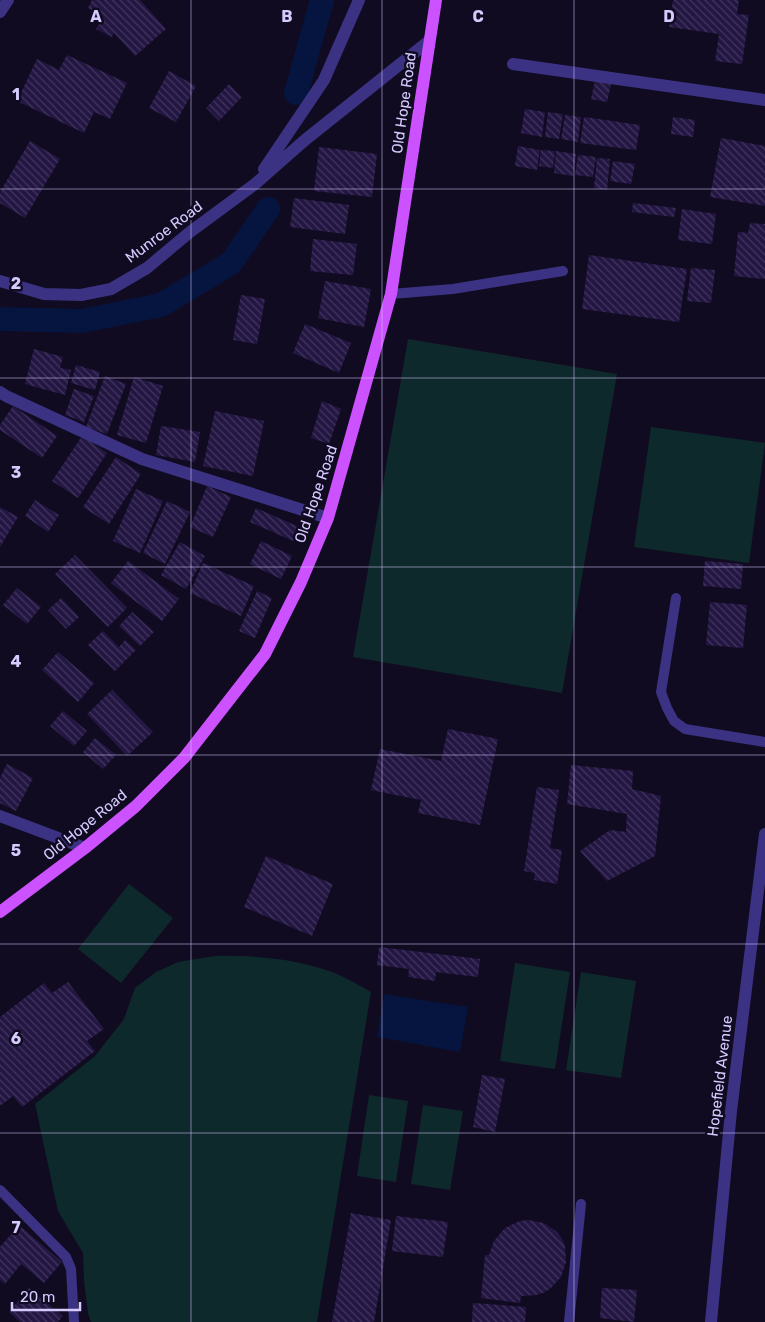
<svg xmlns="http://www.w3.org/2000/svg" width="765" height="1322" font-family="Rubik,sans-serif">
<defs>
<pattern id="building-back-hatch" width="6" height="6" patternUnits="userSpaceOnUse" patternTransform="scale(1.25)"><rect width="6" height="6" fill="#231643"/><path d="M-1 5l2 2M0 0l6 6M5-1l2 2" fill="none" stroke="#42375f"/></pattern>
</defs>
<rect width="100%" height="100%" fill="#110b21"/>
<path fill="#0e292b" d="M 408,339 L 617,374 L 562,693 L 353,657 Z
M 651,427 L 765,443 L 749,563 L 634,547 Z
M 129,884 L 173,918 L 121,983 L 78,949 Z
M 215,956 C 252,955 290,958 326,970 C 342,975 357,984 371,992 L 317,1322 L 91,1322 L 88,1313 L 84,1281 L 83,1253 L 58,1211 L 35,1104 L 95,1056 L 124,1019 L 135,988 L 156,972 L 178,962 Z
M 515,963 L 570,972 L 555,1069 L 500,1061 Z
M 581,972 L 636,981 L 621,1078 L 566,1070 Z
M 369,1095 L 408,1101 L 396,1182 L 357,1176 Z
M 423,1105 L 463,1111 L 450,1190 L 411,1184 Z"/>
<path fill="#05153f" d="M 384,994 L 468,1007 L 460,1052 L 377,1037 Z"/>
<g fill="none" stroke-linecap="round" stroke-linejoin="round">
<path stroke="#05153f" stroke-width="24" d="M 296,93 L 322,0
M 0,319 L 82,321 L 161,305 L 231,263 L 268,209"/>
</g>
<path fill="url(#building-back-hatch)" d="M 92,0 L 140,0 L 166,29 L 135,56 L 114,33 L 112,37 L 96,29 L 103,16 L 88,8 Z
M 673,0 L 739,0 L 737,14 L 749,15 L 742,64 L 715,61 L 719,34 L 669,27 Z
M 67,55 L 127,83 L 110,119 L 94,112 L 84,133 L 17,101 L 37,59 L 59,70 Z
M 169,71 L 196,86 L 176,122 L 149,108 Z
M 595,81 L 611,84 L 607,102 L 591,99 Z
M 229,84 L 242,97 L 219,121 L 206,108 Z
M 525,109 L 545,112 L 542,137 L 521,133 Z
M 548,112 L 563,114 L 559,139 L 545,137 Z
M 565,115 L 581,117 L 578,142 L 561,139 Z
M 584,117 L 640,125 L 636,150 L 580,143 Z
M 673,117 L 695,120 L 693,137 L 671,134 Z
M 721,138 L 765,146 L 765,206 L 710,197 Z
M 30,141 L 60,159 L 25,218 L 0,203 L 0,192 Z
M 518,146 L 540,150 L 537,170 L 515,166 Z
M 319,147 L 377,154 L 372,197 L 314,191 Z
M 541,150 L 555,151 L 553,168 L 539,166 Z
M 556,151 L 576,154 L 573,176 L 554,173 Z
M 578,155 L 596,157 L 593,177 L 575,175 Z
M 597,158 L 610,159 L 607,190 L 594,188 Z
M 613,161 L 635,164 L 631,184 L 610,181 Z
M 294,198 L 349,205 L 345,234 L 290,227 Z
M 633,203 L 676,208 L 674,217 L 632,212 Z
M 682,209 L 716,214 L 712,244 L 678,240 Z
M 750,223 L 765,224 L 765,279 L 734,276 L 738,232 L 748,233 Z
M 313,239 L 357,244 L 353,275 L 310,271 Z
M 589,255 L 687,269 L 679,322 L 582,309 Z
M 691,268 L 715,270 L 711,303 L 687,301 Z
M 325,281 L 371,289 L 364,327 L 318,318 Z
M 241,295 L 265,299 L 257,344 L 233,340 Z
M 305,324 L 351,343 L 339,373 L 293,353 Z
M 34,349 L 63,357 L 60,368 L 71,370 L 65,395 L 25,384 Z
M 76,365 L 100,372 L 95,390 L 71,383 Z
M 105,376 L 126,384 L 107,434 L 86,427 Z
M 134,377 L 163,386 L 146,443 L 117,435 Z
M 74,389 L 94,396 L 84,422 L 65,415 Z
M 322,401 L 341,409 L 329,444 L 311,438 Z
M 13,406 L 57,436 L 42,458 L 0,430 L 0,425 Z
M 215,411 L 264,421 L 253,476 L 203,466 Z
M 161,426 L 200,432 L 195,462 L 156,455 Z
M 82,436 L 107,453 L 78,498 L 52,481 Z
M 116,457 L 141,474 L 109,524 L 83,507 Z
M 207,486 L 231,497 L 213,537 L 190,527 Z
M 136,489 L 163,501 L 140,553 L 113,541 Z
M 35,500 L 59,515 L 48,532 L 25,516 Z
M 167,501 L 190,512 L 165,564 L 143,553 Z
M 0,507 L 18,517 L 0,547 Z
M 256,508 L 299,527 L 293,541 L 250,522 Z
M 261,541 L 292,556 L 281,579 L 250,564 Z
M 180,542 L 205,556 L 186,589 L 161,575 Z
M 75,555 L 127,608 L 108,627 L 55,574 Z
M 128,561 L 179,599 L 162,621 L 111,583 Z
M 705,561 L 743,564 L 741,589 L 703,586 Z
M 203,563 L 254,586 L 241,616 L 190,593 Z
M 17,588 L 41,607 L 27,624 L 3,605 Z
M 257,591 L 272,598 L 255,638 L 239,631 Z
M 61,598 L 79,617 L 66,629 L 48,610 Z
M 710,602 L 747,605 L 743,648 L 706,645 Z
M 132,612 L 154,632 L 140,646 L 119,626 Z
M 103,631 L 119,647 L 125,640 L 136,650 L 115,671 L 88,645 Z
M 58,652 L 94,683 L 78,702 L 42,670 Z
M 112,690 L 153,732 L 127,756 L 87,714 Z
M 63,711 L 87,731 L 74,746 L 50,726 Z
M 448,729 L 498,739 L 480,825 L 418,813 L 421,800 L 371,790 L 380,749 L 441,761 Z
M 95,738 L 116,755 L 103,769 L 83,752 Z
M 7,764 L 33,778 L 16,811 L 0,803 L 0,778 Z
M 571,765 L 633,771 L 632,789 L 661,796 L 655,856 L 607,881 L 580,851 L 610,830 L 626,832 L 627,814 L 567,804 Z
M 537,787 L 559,790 L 550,848 L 562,850 L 557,884 L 534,880 L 535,873 L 524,871 Z
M 266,856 L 333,884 L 312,936 L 244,907 Z
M 379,947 L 480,959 L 478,977 L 436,972 L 435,981 L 408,977 L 409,969 L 377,965 Z
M 68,982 L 104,1029 L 87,1041 L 95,1051 L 22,1107 L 13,1096 L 0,1106 L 0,1017 L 44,983 L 52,993 Z
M 482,1075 L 505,1079 L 495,1132 L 473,1127 Z
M 351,1213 L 391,1220 L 374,1322 L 332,1322 Z
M 396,1216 L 448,1222 L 443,1257 L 392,1251 Z
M 528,1220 L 544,1223 L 557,1232 L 562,1239 L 565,1246 L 566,1262 L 561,1277 L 550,1289 L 543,1293 L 536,1295 L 521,1296 L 520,1303 L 481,1298 L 485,1255 L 489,1255 L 494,1241 L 505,1228 L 520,1221 Z
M 19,1225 L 62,1262 L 44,1283 L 21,1264 L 5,1284 L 0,1280 L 0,1247 Z
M 29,1288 L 63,1316 L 58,1322 L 20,1322 L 9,1312 Z
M 602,1288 L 637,1290 L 634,1322 L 600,1318 Z
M 473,1303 L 526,1307 L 525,1322 L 472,1322 Z"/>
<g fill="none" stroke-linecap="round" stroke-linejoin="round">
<path stroke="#3c3283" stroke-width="10" d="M 391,294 L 453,289 L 563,271
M 676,598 L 661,692 L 667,708 L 674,721 L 685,729 L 765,742
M 0,1190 L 66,1257 L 71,1269 L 74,1322
M 569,1322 L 581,1204"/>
<path stroke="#3c3283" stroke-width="12" d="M 0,12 L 8,0
M 513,64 L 765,100
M 264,169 L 324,80 L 359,0
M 0,281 L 44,294 L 81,295 L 111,289 L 147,268 L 190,232 L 255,184 L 305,140 L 429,41
M 0,392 L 6,396 L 142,459 L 328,518
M 0,816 L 85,848
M 711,1322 L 731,1111 L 765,834"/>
<path stroke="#cd52ff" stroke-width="12" d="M 0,912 L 85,848 L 136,806 L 184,758 L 265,654 L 301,582 L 328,518 L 391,294 L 436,0"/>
</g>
<path fill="none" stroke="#d5cbff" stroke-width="1" stroke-opacity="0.55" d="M 191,0 L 191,1322M 382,0 L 382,1322M 574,0 L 574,1322M 0,189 L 765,189M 0,378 L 765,378M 0,567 L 765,567M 0,755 L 765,755M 0,944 L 765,944M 0,1133 L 765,1133"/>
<g text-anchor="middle" stroke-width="5" stroke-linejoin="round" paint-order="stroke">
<g font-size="15" fill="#d5cbff" stroke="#110b21">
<text transform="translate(404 103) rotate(-82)" y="5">Old Hope Road</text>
<text transform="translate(164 232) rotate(-37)" y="5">Munroe Road</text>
<text transform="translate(316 494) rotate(-71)" y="5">Old Hope Road</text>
<text transform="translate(85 825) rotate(-39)" y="5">Old Hope Road</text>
<text transform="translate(720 1076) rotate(-83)" y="5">Hopefield Avenue</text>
</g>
</g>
<g font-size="16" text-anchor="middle" font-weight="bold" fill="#d5cbff" stroke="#110b21" stroke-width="5" stroke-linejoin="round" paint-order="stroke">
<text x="96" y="22">A</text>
<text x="287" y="22">B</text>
<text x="478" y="22">C</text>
<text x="669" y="22">D</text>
<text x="16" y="100">1</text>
<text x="16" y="289">2</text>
<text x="16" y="478">3</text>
<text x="16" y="667">4</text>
<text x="16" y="856">5</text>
<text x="16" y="1044">6</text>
<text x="16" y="1233">7</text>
</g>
<path d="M12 1302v8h68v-8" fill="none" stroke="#d5cbff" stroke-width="2.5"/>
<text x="20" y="1302" font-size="15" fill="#d5cbff" stroke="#110b21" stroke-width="4" paint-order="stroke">20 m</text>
</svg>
